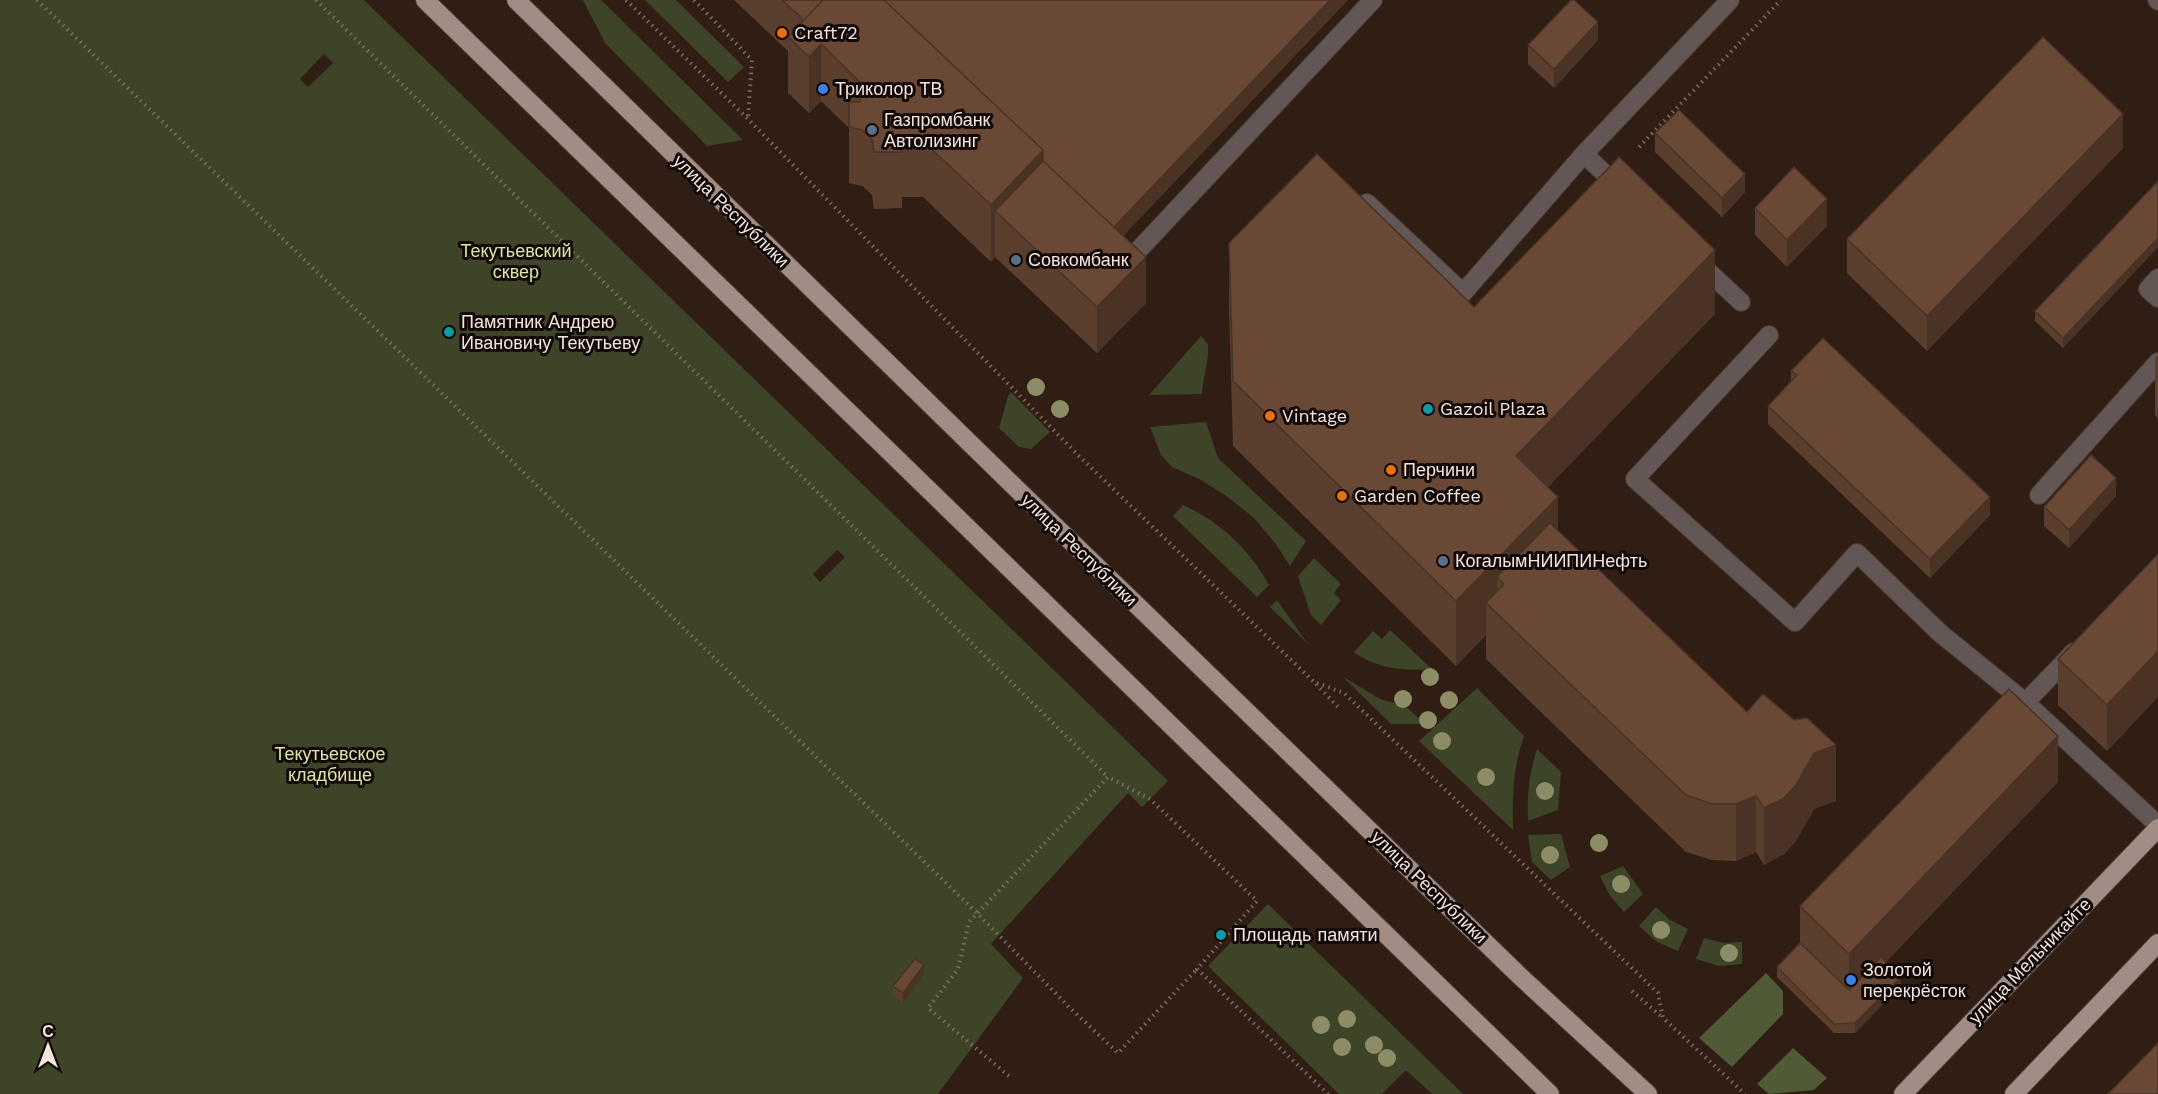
<svg xmlns="http://www.w3.org/2000/svg" width="2158" height="1094" font-family="'Work Sans',sans-serif">
<rect width="100%" height="100%" fill="#301d14"/>
<path fill="#3d4428" fill-rule="evenodd" d="M 0,0 L 364,0 L 1168,781 L 1142,807 L 1128,793 L 991,944 L 1023,978 L 938,1094 L 0,1094 ZM 324,54 L 333,63 L 308,87 L 300,79 ZM 837,550 L 845,557 L 820,582 L 813,574 Z
M 583,0 L 601,0 L 743,140 L 707,146 L 605,43 Z
M 645,0 L 676,0 L 744,67 L 728,82 Z
M 1201,336 L 1208,344 C 1209,361 1203,377 1202,394 L 1149,395 Z
M 1011,392 L 1050,432 L 1031,449 L 1019,447 L 999,428 L 1008,396 Z
M 1206,422 L 1218,458 L 1306,541 L 1290,566 L 1275,543 L 1253,517 L 1225,495 L 1201,480 L 1172,467 L 1161,455 L 1150,427 Z
M 1183,505 C 1222,523 1249,549 1269,585 L 1257,597 L 1173,516 Z
M 1314,558 L 1341,584 L 1334,593 L 1341,600 L 1321,625 L 1311,615 L 1298,576 Z
M 1277,600 L 1308,644 L 1270,607 Z
M 1390,630 L 1432,669 C 1405,671 1376,669 1354,652 L 1373,631 L 1382,639 Z
M 1342,676 L 1380,699 L 1405,706 L 1426,724 L 1391,724 Z
M 1477,688 L 1524,736 C 1513,767 1512,797 1513,830 L 1419,741 Z
M 1537,749 L 1561,772 L 1558,810 L 1528,821 C 1527,795 1529,773 1537,749 Z
M 1561,834 L 1570,867 L 1551,880 L 1532,862 L 1528,835 Z
M 1623,866 L 1643,894 L 1624,912 L 1610,896 L 1600,876 Z
M 1268,904 L 1463,1094 L 1432,1094 L 1406,1070 L 1382,1094 L 1339,1094 L 1208,966 Z
M 1656,907 L 1670,920 L 1688,929 L 1678,951 L 1657,942 L 1639,926 Z
M 1704,938 L 1723,943 L 1742,942 L 1742,964 L 1719,966 L 1696,959 Z"/>
<path fill="#515a37" d="M 1766,973 L 1783,991 L 1783,1014 L 1732,1067 L 1699,1038 Z
M 1793,1048 L 1827,1078 L 1814,1090 L 1769,1094 L 1757,1084 Z"/>
<g fill="none" stroke-linecap="round" stroke-linejoin="round">
<defs>
<path id="minor" d="M 2157,0 L 2158,1
M 1620,188 L 1584,154 L 1730,0
M 1367,203 L 1463,293 L 1584,154
M 1132,257 L 1373,0
M 1697,261 L 1741,302
M 2158,278 L 2148,289 L 2158,298
M 1769,335 L 1635,479 L 1795,622 L 1857,553 L 1940,633 L 2025,702 L 2158,825
M 2039,495 L 2158,362
M 2018,710 L 2074,652"/>
<path id="major" d="M 425,0 L 1550,1094
M 516,0 L 1023,495 L 1523,979 L 1648,1094
M 1903,1094 L 2158,828
M 2014,1094 L 2158,943"/>
</defs>
<use href="#minor" stroke="#4b3930" stroke-width="20"/>
<use href="#major" stroke="#4b3930" stroke-width="20"/>
<path stroke="#7d6c64" stroke-width="4" stroke-dasharray="1.5 4.5" stroke-linecap="butt" d="M 37,0 L 978,914 L 1068,1006 L 1118,1053 L 1197,969
M 316,0 L 1108,777
M 626,0 L 748,119 L 1079,456 L 1314,682 L 1344,693 L 1658,993 L 1663,1018 L 1745,1094
M 694,0 L 752,60 L 748,118
M 1639,147 L 1781,0
M 1316,684 L 1340,709
M 1632,991 L 1663,1018
M 1009,1076 L 928,1008 L 958,969 L 969,922 L 1108,777 L 1150,799 L 1257,901 L 1197,969 L 1328,1094"/>
<use href="#minor" stroke="#625754" stroke-width="18"/>
<use href="#major" stroke="#a28c86" stroke-width="18"/>
</g>
<g fill="#8c8c66">
<circle cx="1036" cy="387" r="9"/>
<circle cx="1060" cy="409" r="9"/>
<circle cx="1430" cy="677" r="9"/>
<circle cx="1403" cy="699" r="9"/>
<circle cx="1449" cy="700" r="9"/>
<circle cx="1428" cy="720" r="9"/>
<circle cx="1442" cy="741" r="9"/>
<circle cx="1486" cy="777" r="9"/>
<circle cx="1545" cy="791" r="9"/>
<circle cx="1599" cy="843" r="9"/>
<circle cx="1550" cy="855" r="9"/>
<circle cx="1621" cy="884" r="9"/>
<circle cx="1661" cy="930" r="9"/>
<circle cx="1729" cy="953" r="9"/>
<circle cx="1347" cy="1019" r="9"/>
<circle cx="1321" cy="1025" r="9"/>
<circle cx="1374" cy="1045" r="9"/>
<circle cx="1342" cy="1047" r="9"/>
<circle cx="1387" cy="1058" r="9"/>
</g>
<path fill="#5a3e2e" d="M 734,0 L 1348,0 L 1123,236 L 1146,303 L 1097,353 L 995,257 L 991,262 L 923,197 L 902,197 L 902,208 L 874,209 L 872,195 L 862,186 L 849,183 L 849,128 L 821,101 L 809,113 L 788,93 L 788,51 Z
M 1598,40 L 1554,88 L 1528,64 L 1528,45 Z
M 1655,133 L 1745,192 L 1722,217 L 1655,152 Z
M 2123,148 L 1927,351 L 1847,273 L 1847,239 Z
M 2158,181 L 2158,247 L 2063,348 L 2035,321 L 2035,311 Z
M 1755,208 L 1827,226 L 1787,267 L 1755,235 Z
M 1229,243 L 1474,307 L 1715,314 L 1548,487 L 1558,531 L 1836,801 L 1814,809 L 1796,841 L 1784,854 L 1764,865 L 1756,852 L 1736,861 L 1712,860 L 1686,852 L 1486,659 L 1486,635 L 1456,666 L 1233,446 L 1229,308 Z
M 2158,355 L 2158,418 L 2155,415 L 2155,358 Z
M 1791,371 L 1990,515 L 1930,578 L 1768,424 L 1768,406 L 1791,381 Z
M 2116,496 L 2069,548 L 2044,526 L 2044,507 Z
M 2158,554 L 2158,697 L 2107,751 L 2058,705 L 2058,659 Z
M 2058,782 L 1886,962 L 1901,986 L 1855,1033 L 1834,1033 L 1777,977 L 1777,967 L 1800,943 L 1800,906 Z
M 924,975 L 903,1003 L 893,996 L 893,986 Z"/>
<path fill="#4a3225" d="M 1330,0 L 1348,0 L 1100,260 L 1100,242 Z
M 1598,22 L 1598,40 L 1554,88 L 1554,69 Z
M 821,44 L 821,101 L 809,113 L 809,57 Z
M 2123,114 L 2123,148 L 1927,351 L 1927,316 Z
M 1043,150 L 1043,206 L 995,211 L 995,257 L 991,262 L 991,205 Z
M 1745,174 L 1745,192 L 1722,217 L 1722,198 Z
M 1827,199 L 1827,226 L 1787,267 L 1787,240 Z
M 2158,238 L 2158,247 L 2063,348 L 2063,338 Z
M 1715,250 L 1715,314 L 1516,520 L 1516,456 Z
M 1146,257 L 1146,303 L 1097,353 L 1097,307 Z
M 2116,478 L 2116,496 L 2069,548 L 2069,530 Z
M 1558,497 L 1558,561 L 1504,584 L 1497,577 L 1497,614 L 1486,603 L 1486,635 L 1456,666 L 1456,601 Z
M 1990,497 L 1990,515 L 1930,578 L 1930,559 Z
M 2158,651 L 2158,697 L 2107,751 L 2107,705 Z
M 2058,736 L 2058,782 L 1849,1000 L 1849,954 Z
M 1836,745 L 1836,801 L 1814,809 L 1796,841 L 1784,854 L 1764,865 L 1764,808 L 1814,753 Z
M 1756,796 L 1756,852 L 1736,861 L 1736,804 Z
M 924,965 L 924,975 L 903,1003 L 903,993 Z
M 1901,977 L 1901,986 L 1855,1033 L 1855,1023 Z"/>
<path fill="#694835" stroke="#4a3225" stroke-width="1.5" d="M 782,0 L 823,0 L 804,20 Z
M 823,0 L 884,0 L 1043,150 L 991,205 L 923,141 L 902,141 L 902,152 L 874,152 L 872,139 L 862,130 L 849,127 L 849,102 L 860,102 L 860,82 L 821,44 L 809,57 L 788,37 Z
M 884,0 L 1330,0 L 1114,227 L 1043,161 L 1043,150 Z
M 1571,0 L 1574,0 L 1598,22 L 1554,69 L 1528,45 Z
M 2043,37 L 2123,114 L 1927,316 L 1847,239 Z
M 1679,110 L 1745,174 L 1722,198 L 1655,133 Z
M 1317,154 L 1474,307 L 1619,157 L 1715,250 L 1516,456 L 1558,497 L 1456,601 L 1233,381 L 1229,243 Z
M 1043,161 L 1146,257 L 1097,307 L 995,211 Z
M 1794,167 L 1827,199 L 1787,240 L 1755,208 Z
M 2158,181 L 2158,238 L 2063,338 L 2035,311 Z
M 1823,338 L 1990,497 L 1930,559 L 1768,406 L 1797,375 L 1791,371 Z
M 2091,455 L 2116,478 L 2069,530 L 2044,507 Z
M 1550,523 L 1747,712 L 1763,694 L 1794,720 L 1807,718 L 1836,745 L 1814,753 L 1796,785 L 1784,798 L 1764,808 L 1756,796 L 1736,804 L 1712,804 L 1686,795 L 1486,603 L 1504,584 L 1497,577 Z
M 2158,554 L 2158,651 L 2107,705 L 2058,659 Z
M 2009,689 L 2058,736 L 1849,954 L 1800,906 Z
M 1800,943 L 1849,990 L 1881,957 L 1901,977 L 1855,1023 L 1834,1024 L 1777,967 Z
M 915,959 L 924,965 L 903,993 L 893,986 Z
M 2158,1043 L 2158,1094 L 2108,1094 Z"/>
<g fill="#e8710a" stroke="#120906" stroke-width="2">
<circle cx="782" cy="33" r="6"/>
<circle cx="1270" cy="416" r="6"/>
<circle cx="1391" cy="470" r="6"/>
<circle cx="1342" cy="496" r="6"/>
</g>
<g fill="#3f7fe0" stroke="#120906" stroke-width="2">
<circle cx="823" cy="89" r="6"/>
<circle cx="1851" cy="980" r="6"/>
</g>
<g fill="#5c6f8a" stroke="#120906" stroke-width="2">
<circle cx="872" cy="130" r="6"/>
<circle cx="1016" cy="260" r="6"/>
<circle cx="1443" cy="561" r="6"/>
</g>
<g fill="#0f9aa8" stroke="#120906" stroke-width="2">
<circle cx="449" cy="332" r="6"/>
<circle cx="1428" cy="409" r="6"/>
<circle cx="1221" cy="935" r="6"/>
</g>
<g text-anchor="middle" stroke-width="6" stroke-linejoin="round" paint-order="stroke">
<g font-size="18" fill="#f2e5df" stroke="#120906" text-anchor="start">
<text x="794" y="39">Craft72</text>
<text x="835" y="95">Триколор ТВ</text>
<text x="884" y="126">Газпромбанк<tspan x="884" dy="21">Автолизинг</tspan></text>
<text x="1028" y="266">Совкомбанк</text>
<text x="461" y="328">Памятник Андрею<tspan x="461" dy="21">Ивановичу Текутьеву</tspan></text>
<text x="1440" y="415">Gazoil Plaza</text>
<text x="1282" y="422">Vintage</text>
<text x="1403" y="476">Перчини</text>
<text x="1354" y="502">Garden Coffee</text>
<text x="1455" y="567">КогалымНИИПИНефть</text>
<text x="1233" y="941">Площадь памяти</text>
<text x="1863" y="976">Золотой<tspan x="1863" dy="21">перекрёсток</tspan></text>
</g>
<g font-size="18" fill="#f2e5df" stroke="#120906">
<text transform="translate(731 211) rotate(44)" y="6">улица Республики</text>
<text transform="translate(1079 550) rotate(44)" y="6">улица Республики</text>
<text transform="translate(1429 887) rotate(44)" y="6">улица Республики</text>
<text transform="translate(2030 961) rotate(-46)" y="6">улица Мельникайте</text>
</g>
<g font-size="18" fill="#d8e7a9" stroke="#120906">
<text x="516" y="257">Текутьевский<tspan x="516" dy="21">сквер</tspan></text>
<text x="330" y="760">Текутьевское<tspan x="330" dy="21">кладбище</tspan></text>
</g>
</g>
<g transform="translate(48 1046)" stroke="#120906" stroke-width="4.5" paint-order="stroke">
<path d="M0-4.5L10 22L0 15L-10 22Z" fill="#f2e5df"/>
<text y="-9" font-size="16" font-weight="bold" text-anchor="middle" fill="#f2e5df">С</text>
</g>
</svg>
